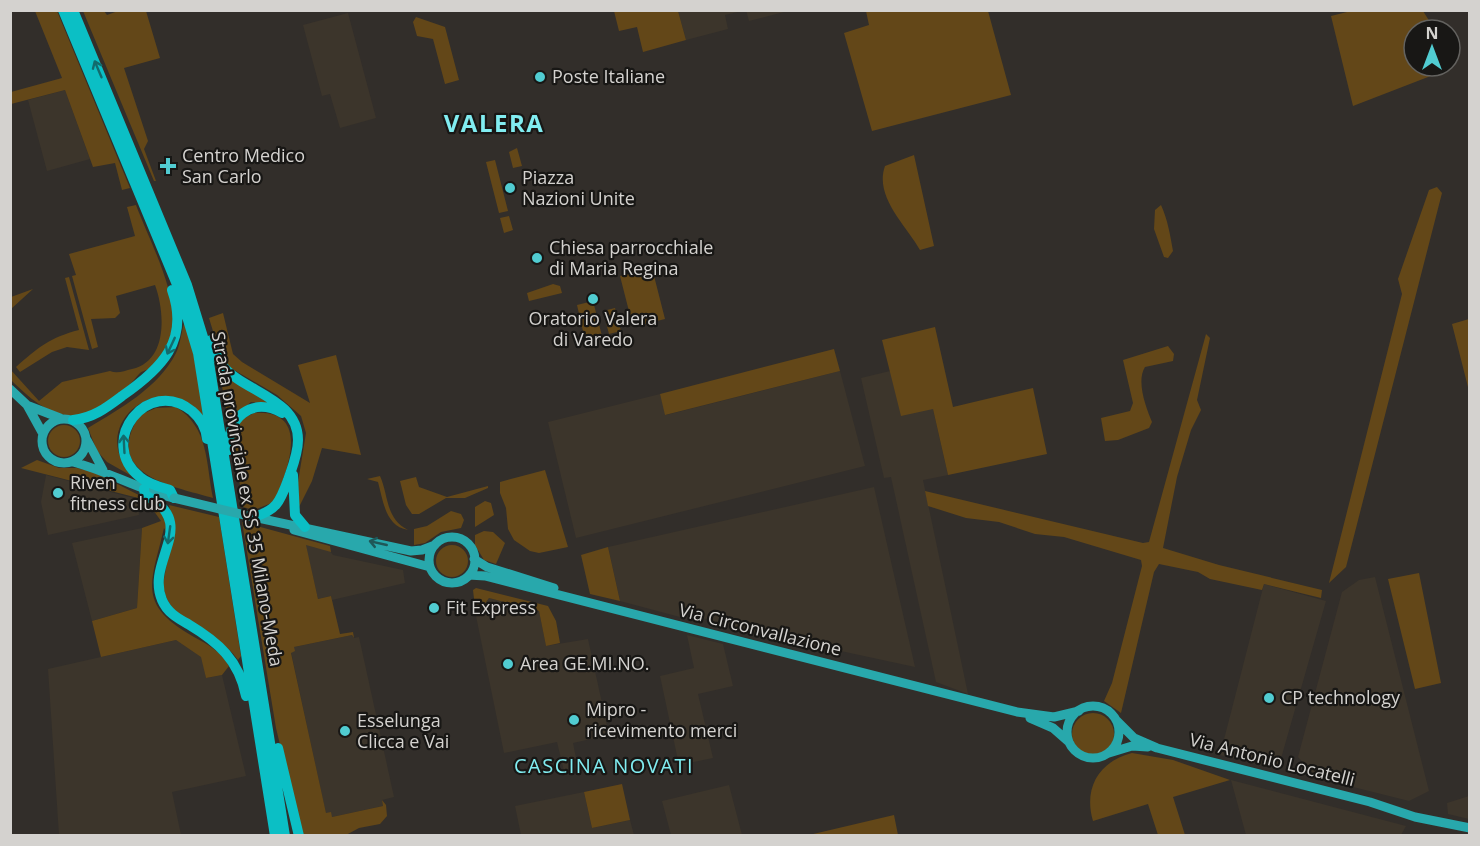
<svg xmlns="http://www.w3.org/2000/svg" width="1480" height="846" font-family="'Open Sans',sans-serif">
<rect width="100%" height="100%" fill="#322e2a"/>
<path fill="#3c352b" d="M 746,10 L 788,10 L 788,11 L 749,21 Z
M 678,11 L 678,10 L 742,11 L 725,15 L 728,29 L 686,40 Z
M 348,13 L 376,118 L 340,128 L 330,94 L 322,96 L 303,25 Z
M 65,90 L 90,159 L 47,171 L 28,100 Z
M 840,371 L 865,466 L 576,538 L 548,422 L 660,394 L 666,415 Z
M 890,371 L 933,409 L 948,475 L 923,480 L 968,694 L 936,682 L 891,477 L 884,478 L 861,378 Z
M 46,475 L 137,499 L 139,515 L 48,535 L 41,502 Z
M 874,487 L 915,667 L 744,630 L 681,612 L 680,617 L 620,601 L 608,547 Z
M 142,528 L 137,608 L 92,621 L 72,543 Z
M 305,544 L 329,550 L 333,555 L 403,570 L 405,583 L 332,600 L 331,596 L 318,599 Z
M 1375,577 L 1429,791 L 1409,801 L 1317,778 L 1298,757 L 1342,592 L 1359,580 Z
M 1264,584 L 1326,601 L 1280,762 L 1275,768 L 1220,755 Z
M 489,598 L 539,611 L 546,646 L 588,639 L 609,735 L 573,743 L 578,768 L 564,771 L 557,742 L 504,753 L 476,616 Z
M 352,635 L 354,638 L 359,637 L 394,797 L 382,800 L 383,806 L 332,817 L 326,814 L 291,652 L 294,647 Z
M 687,635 L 723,644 L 733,686 L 698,694 L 713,758 L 679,765 L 660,676 L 694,668 Z
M 176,640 L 202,657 L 206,678 L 222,675 L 246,776 L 172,792 L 181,835 L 59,835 L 48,669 Z
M 1231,780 L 1406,826 L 1401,835 L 1246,835 Z
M 729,785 L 742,835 L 671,835 L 662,801 Z
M 584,792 L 592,828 L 630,820 L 634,835 L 521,835 L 515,806 Z
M 1469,796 L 1469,819 L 1448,814 L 1447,803 Z"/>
<path fill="#634718" d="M 1355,10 L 1423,11 L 1435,30 L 1414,30 L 1414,66 L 1442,66 L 1441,72 L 1353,106 L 1331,16 Z
M 35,11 L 57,11 L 130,188 L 122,190 L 115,163 L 93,167 L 65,90 L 11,104 L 11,92 L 62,78 Z
M 83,11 L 104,11 L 107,15 L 118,11 L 146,11 L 160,58 L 124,68 L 148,141 L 144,149 L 156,181 L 154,181 Z
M 614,11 L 678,11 L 686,40 L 643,52 L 637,27 L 619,31 Z
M 866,11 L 988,11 L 1011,95 L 872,131 L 844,33 L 869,25 Z
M 416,17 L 445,27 L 459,80 L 445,84 L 433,39 L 417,36 L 413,22 Z
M 517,148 L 522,166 L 513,168 L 509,152 Z
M 914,155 L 934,246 L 920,250 C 906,225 874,197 885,166 Z
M 495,160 L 508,211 L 499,213 L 486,162 Z
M 1437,187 L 1442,193 L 1346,567 L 1329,583 L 1402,294 L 1398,279 L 1429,190 Z
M 136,205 C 148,237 173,284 173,318 C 173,336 165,355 152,367 C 149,370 144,370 140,373 C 136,377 132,383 128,386 C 80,429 54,423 11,380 L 10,369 L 39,401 L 62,382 L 110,371 C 117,374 124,371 132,369 C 168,361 165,312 155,285 L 116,296 L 120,313 L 115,318 L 91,319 L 98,347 L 92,349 L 72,276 L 76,275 L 69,254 L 135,236 L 127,207 Z
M 1161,205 C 1168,221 1170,234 1173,251 L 1168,258 L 1164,257 L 1154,229 L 1155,210 Z
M 509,216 L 513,230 L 504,233 L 500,218 Z
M 652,268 L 665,319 L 633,327 L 620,276 Z
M 69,277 L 89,350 L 67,347 L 52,352 L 20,372 L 16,367 C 37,348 51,337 79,330 L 65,278 Z
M 553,284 L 560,286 L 562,293 L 529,301 L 527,293 Z
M 33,289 L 11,309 L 11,297 Z
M 593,301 L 602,336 L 585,340 L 577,305 Z
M 615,308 L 621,331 L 609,334 L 603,311 Z
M 223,313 L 233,354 L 242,362 L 310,403 L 298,365 L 336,355 L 361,455 L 322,448 L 312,481 L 299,507 L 298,482 L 306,433 L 301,416 L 277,395 L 229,367 L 219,351 L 209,318 Z
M 1469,319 L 1470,319 L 1469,391 L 1452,324 Z
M 185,321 L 193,352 L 206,419 C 198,412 189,403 179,399 C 144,387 103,423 122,461 C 125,467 132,473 137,479 L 107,462 L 97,451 L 88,428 C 121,408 158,388 176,353 C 181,343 181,331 185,321 Z
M 935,327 L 953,407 L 1033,388 L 1047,454 L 948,475 L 933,409 L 901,416 L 882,340 Z
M 1206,334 L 1210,338 L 1197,400 L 1201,410 L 1191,430 L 1177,477 L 1163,548 L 1219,565 L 1322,590 L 1321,598 L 1264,584 L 1262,590 L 1210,579 L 1198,572 L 1159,564 L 1154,572 L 1121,713 L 1104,701 L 1112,683 L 1142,566 L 1141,560 L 1064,537 L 1035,534 L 999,522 L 966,518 L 928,506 L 925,491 L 1143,543 L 1149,542 Z
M 1168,346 L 1174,354 L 1173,361 L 1145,367 C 1136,381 1146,408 1152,422 L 1149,428 L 1118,440 L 1105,441 L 1101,418 L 1130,411 L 1133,403 L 1123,360 Z
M 834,349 L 840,371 L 665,415 L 660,394 Z
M 219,369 L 270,402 L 269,404 L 251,402 L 228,421 Z
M 176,407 C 209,427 206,464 213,498 C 171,486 101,474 140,415 L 156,408 Z
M 254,413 C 312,409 288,470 274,502 L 254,510 L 243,507 L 233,436 L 242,419 Z
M48 441a16 16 0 1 1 32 0a16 16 0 1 1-32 0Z
M 37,460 L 59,468 L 77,468 L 94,472 L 162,507 L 168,535 L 164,528 C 151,584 136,604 194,637 C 209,645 220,651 229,666 L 222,675 L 206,678 L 201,657 L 176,640 L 101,657 L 92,621 L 137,608 L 142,528 L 161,521 L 146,500 L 21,468 Z
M 545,470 L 568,547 L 539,553 L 530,551 L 514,540 L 508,529 L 506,508 L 500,493 L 500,482 Z
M 380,476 C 389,496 385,518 408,530 C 385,526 383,500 378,482 L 367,479 Z
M 416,477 L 419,487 L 447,497 L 488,486 L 488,488 L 465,498 L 446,498 L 419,514 L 412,514 L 406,505 L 400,481 Z
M 485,501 L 491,503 L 494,515 L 475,527 L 475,507 Z
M 169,505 L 219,517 L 241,656 L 238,660 C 218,629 167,625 163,584 L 174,526 Z
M 451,511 L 461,514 L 464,520 L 461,528 L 441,532 L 425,543 L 414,545 L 414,529 L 427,526 Z
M 242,522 L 330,546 L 331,552 L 306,545 L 318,599 L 331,596 L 340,634 L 353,632 L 354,638 L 352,635 L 294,647 L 295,651 L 291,653 L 326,813 L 331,812 L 332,817 L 383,806 L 382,800 L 386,805 L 387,816 L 380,824 L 359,828 L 346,835 L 302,836 L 276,728 Z
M 484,531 L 493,532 L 505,543 L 496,564 L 484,560 L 475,545 L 475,535 Z
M436 561a16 16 0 1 1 32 0a16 16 0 1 1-32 0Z
M 608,547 L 620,601 L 590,594 L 581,555 Z
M 1419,573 L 1441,683 L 1415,689 L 1388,579 Z
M 476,588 L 548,606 L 556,621 L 560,643 L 546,646 L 539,611 L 489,598 L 476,616 L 473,590 Z
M1072 734a21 21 0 1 1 42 0a21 21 0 1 1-42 0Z
M 1132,753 L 1173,760 L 1230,780 L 1173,797 L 1185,835 L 1158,835 L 1148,804 L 1093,821 C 1083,787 1100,761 1132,753 Z
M 622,784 L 630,820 L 592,828 L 584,792 Z
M 894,815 L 898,835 L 809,835 Z"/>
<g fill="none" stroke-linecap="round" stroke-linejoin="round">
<path stroke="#28a8ac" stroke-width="9" d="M 10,389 L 27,405 L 43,434
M 29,406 L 60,418
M42 441a22 22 0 1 1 44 0a22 22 0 1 1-44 0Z
M 87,440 L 103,470
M 73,462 C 108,471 139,490 174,498
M 253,517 L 411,551 L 422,550 L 435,545
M 294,530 L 430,567
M429 560a23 23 0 1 1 46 0a23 23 0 1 1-46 0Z
M 474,559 L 487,567 L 554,588
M 469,575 L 485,576 L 1017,712 L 1054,717 L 1079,711
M1067 732a26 26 0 1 1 52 0a26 26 0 1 1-52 0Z
M 1030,718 L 1053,728 L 1069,742
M 1116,720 L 1134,738 L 1157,748 L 1370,802 L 1415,817 L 1470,828
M 1109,753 L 1132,746 L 1148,747"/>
<path stroke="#0bbfc5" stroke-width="10" d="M 63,10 L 178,287 L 198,353 L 275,836
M 73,10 L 187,285 L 207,350 L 285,836
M 211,340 C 214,349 217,358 222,365 C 243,392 298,398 298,440 C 298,454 292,468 288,480 C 280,502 276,511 253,517
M 73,420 C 93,418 106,408 122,396 C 161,369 190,341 172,290
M 229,450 C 226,418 252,396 282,413
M 293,475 L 295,515 L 305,527
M 144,489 L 145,495 C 201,524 145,560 162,600 C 167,612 177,618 188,624 C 218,642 239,660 246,696
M 174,498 L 170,490 C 160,487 148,484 140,477 C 96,442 148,375 192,411 C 200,418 206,428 207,439
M 278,748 L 299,836"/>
<path stroke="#28a8ac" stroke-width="9" d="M 174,498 L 253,517"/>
</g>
<defs><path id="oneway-shaft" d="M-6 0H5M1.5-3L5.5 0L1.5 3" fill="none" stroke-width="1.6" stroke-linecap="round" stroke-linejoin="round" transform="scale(1.5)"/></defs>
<g stroke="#126b6d">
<use href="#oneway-shaft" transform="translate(98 69) rotate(-113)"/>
<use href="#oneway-shaft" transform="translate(171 346) rotate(115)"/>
<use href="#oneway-shaft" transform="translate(124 444) rotate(-93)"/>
<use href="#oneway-shaft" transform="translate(169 535) rotate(98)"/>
</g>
<use stroke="#1f5859" href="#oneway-shaft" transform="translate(378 543) rotate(-167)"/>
<g fill="#51ccd1" stroke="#181715" stroke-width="2">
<circle cx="540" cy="77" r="6"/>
<path d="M165 157h6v6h6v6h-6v6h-6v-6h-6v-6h6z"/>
<circle cx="510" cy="188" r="6"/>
<circle cx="537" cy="258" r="6"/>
<circle cx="593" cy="299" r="6"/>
<circle cx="58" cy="493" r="6"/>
<circle cx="434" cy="608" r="6"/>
<circle cx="508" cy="664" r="6"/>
<circle cx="1269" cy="698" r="6"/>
<circle cx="574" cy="720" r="6"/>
<circle cx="345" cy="731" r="6"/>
</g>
<g text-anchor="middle" stroke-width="4.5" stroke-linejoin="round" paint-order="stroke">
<g font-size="18" fill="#d4d2cf" stroke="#181715" text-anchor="start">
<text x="552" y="83">Poste Italiane</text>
<text x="182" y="162">Centro Medico<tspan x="182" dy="21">San Carlo</tspan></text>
<text x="522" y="184">Piazza<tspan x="522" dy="21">Nazioni Unite</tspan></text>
<text x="549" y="254">Chiesa parrocchiale<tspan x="549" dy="21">di Maria Regina</tspan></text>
<text x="593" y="325" text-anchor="middle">Oratorio Valera<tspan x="593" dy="21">di Varedo</tspan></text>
<text x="70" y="489">Riven<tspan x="70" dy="21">fitness club</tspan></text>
<text x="446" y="614">Fit Express</text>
<text x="520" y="670">Area GE.MI.NO.</text>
<text x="1281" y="704">CP technology</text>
<text x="586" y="716">Mipro -<tspan x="586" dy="21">ricevimento merci</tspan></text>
<text x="357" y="727">Esselunga<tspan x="357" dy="21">Clicca e Vai</tspan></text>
</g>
<g font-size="18" fill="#d4d2cf" stroke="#181715">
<text transform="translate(247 499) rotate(80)" y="6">Strada provinciale ex SS 35 Milano-Meda</text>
<text transform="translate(760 630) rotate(14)" y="6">Via Circonvallazione</text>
<text transform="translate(1272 760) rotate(14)" y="6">Via Antonio Locatelli</text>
</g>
<g font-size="20" letter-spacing="1.5" fill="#81edf1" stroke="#181715">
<text x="604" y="773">CASCINA NOVATI</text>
</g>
<g font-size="24" font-weight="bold" letter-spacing="1.5" fill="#81edf1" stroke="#181715">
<text x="494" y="132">VALERA</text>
</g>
</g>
<rect width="1480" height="846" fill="none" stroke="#d4d2cf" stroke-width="24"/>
<g transform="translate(1432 48)"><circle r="28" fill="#181715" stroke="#63625f" stroke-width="1.5"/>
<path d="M0-4.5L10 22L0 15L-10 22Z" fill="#51ccd1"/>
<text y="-9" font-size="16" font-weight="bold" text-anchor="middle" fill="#d4d2cf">N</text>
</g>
</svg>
